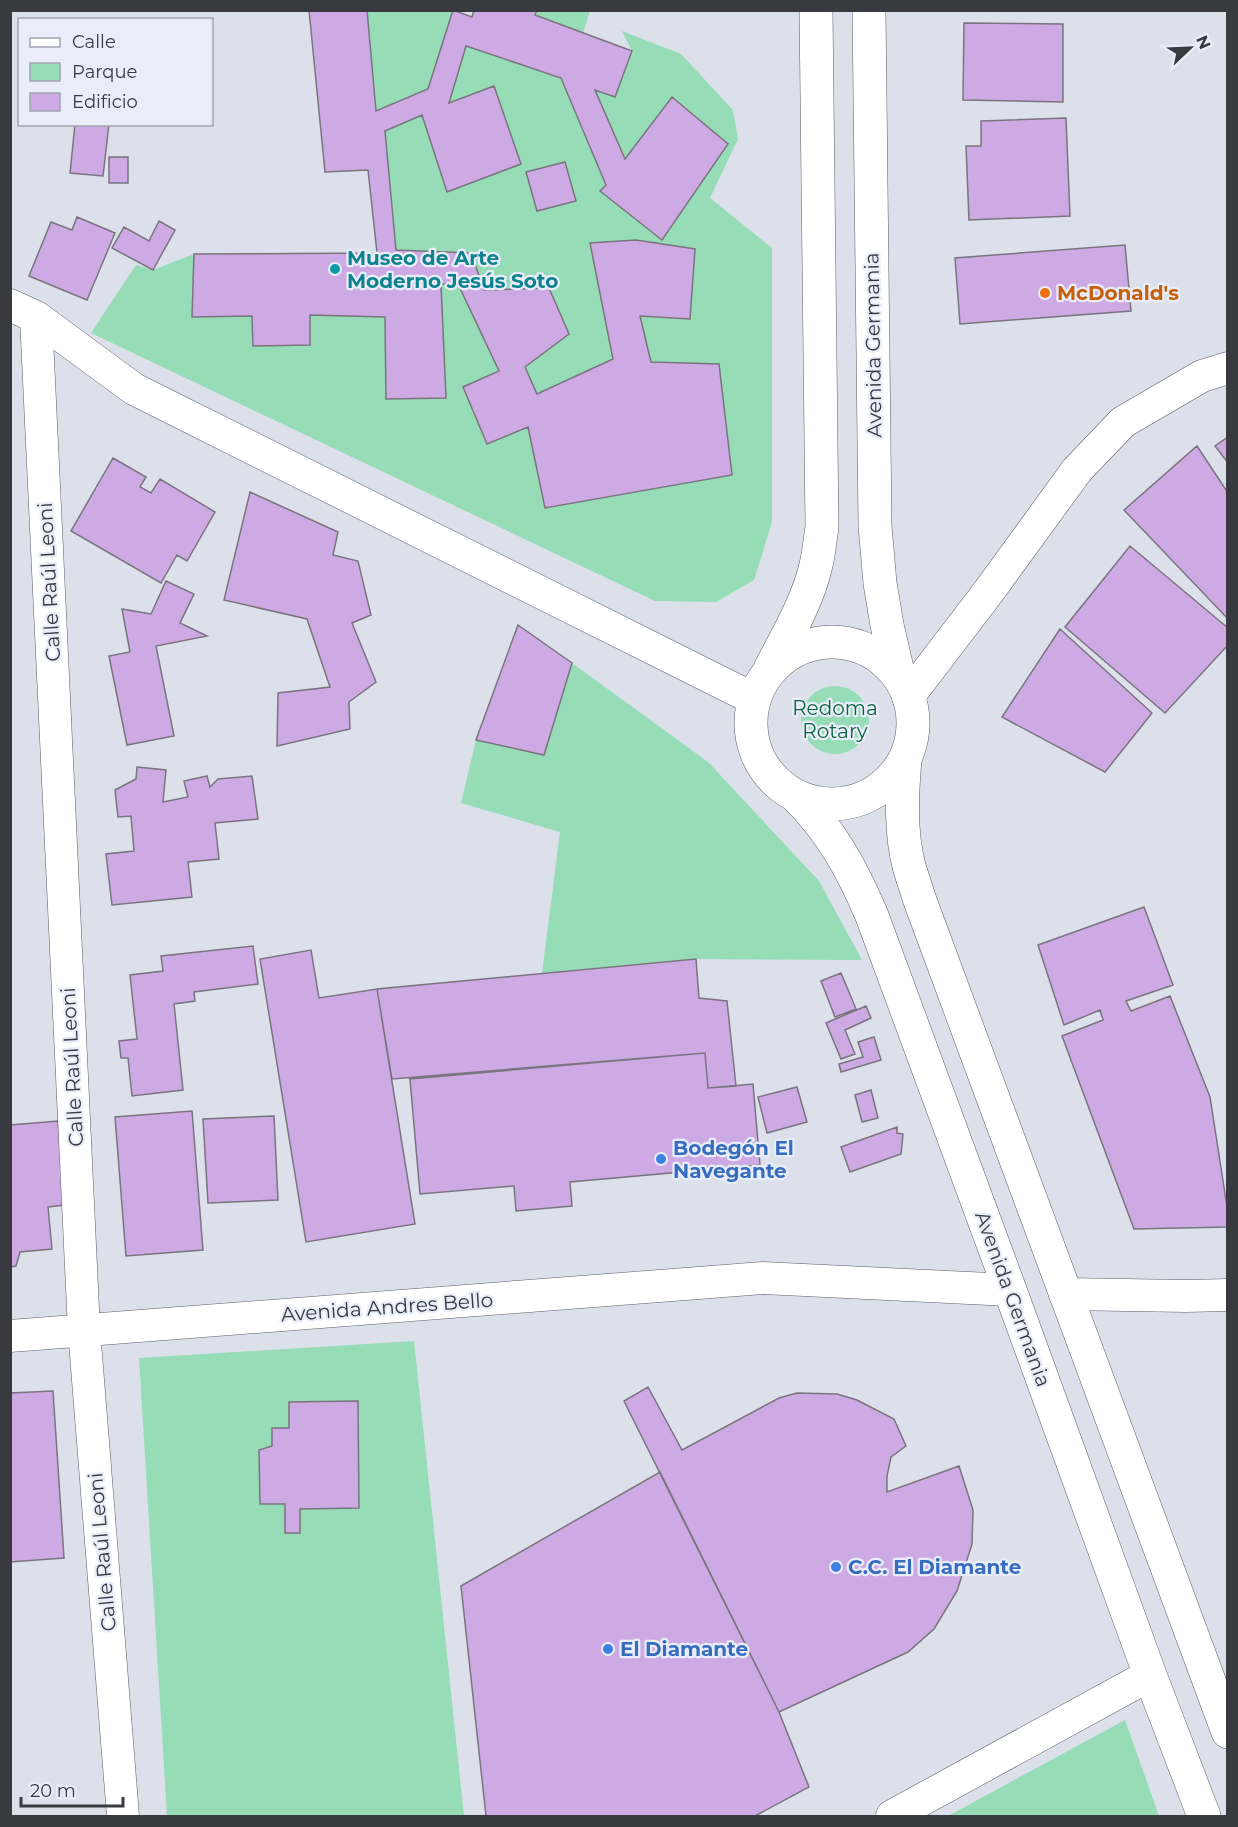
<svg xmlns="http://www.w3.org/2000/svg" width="1238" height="1827" font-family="Montserrat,sans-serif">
<rect width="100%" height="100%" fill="#dce0eb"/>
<path fill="#95dcb7" d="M 367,11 L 453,11 L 428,89 L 376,111 Z
M 537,11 L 590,11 L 583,33 L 535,15 Z
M 622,31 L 681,54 L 733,110 L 738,139 L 710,198 L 772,248 L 772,522 L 754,580 L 716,602 L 655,601 L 91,333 L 136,265 L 153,270 L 194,254 L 193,317 L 252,316 L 253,346 L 310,345 L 310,315 L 385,317 L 386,398 L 445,398 L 441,284 L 458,284 L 499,371 L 463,387 L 487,444 L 528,427 L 546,508 L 732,475 L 719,364 L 651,362 L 640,316 L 690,319 L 695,249 L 636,240 L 590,243 L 613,359 L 537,394 L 525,367 L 569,334 L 549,288 L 484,290 L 471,253 L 396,250 L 385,131 L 422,115 L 447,191 L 521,164 L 494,86 L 449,103 L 466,46 L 561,78 L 606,185 L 600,191 L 662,240 L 728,144 L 672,97 L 625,159 L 595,90 L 615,97 L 632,51 Z
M 572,663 L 708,762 L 819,881 L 862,960 L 696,959 L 542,973 L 560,832 L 461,803 L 476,740 L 544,755 Z
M801 720a34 34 0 1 1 68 0a34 34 0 1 1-68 0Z
M 414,1341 L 464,1816 L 167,1816 L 139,1358 Z
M 1125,1720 L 1159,1816 L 948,1816 Z"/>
<path fill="#ceaae4" stroke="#7a747e" stroke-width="1.5" d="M 309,10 L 367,10 L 376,111 L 428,89 L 453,10 L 472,17 L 474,10 L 537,10 L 535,15 L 632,51 L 615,97 L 595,90 L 625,159 L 672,97 L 728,144 L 662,240 L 600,191 L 606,185 L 561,78 L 466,46 L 449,103 L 494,86 L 521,164 L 447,192 L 422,115 L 385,131 L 396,250 L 471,253 L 484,290 L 549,288 L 569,334 L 525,367 L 537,394 L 613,359 L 590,243 L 636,240 L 695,249 L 690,319 L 640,316 L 651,362 L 719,364 L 732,475 L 545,508 L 528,427 L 487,444 L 463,387 L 499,371 L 458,284 L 441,284 L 446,398 L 386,399 L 385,317 L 310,315 L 310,345 L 253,346 L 252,316 L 192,317 L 194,254 L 377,253 L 368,170 L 325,172 Z
M 964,23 L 1063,24 L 1063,102 L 963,100 Z
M 1066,118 L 1070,216 L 969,220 L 966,146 L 981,146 L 981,121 Z
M 75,124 L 109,124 L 103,176 L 70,173 Z
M 109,157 L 128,157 L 128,183 L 109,183 Z
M 565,162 L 576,201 L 537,211 L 526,172 Z
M 77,217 L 115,233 L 87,300 L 29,276 L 51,222 L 72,230 Z
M 159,221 L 175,230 L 153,270 L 112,248 L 124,227 L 149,241 Z
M 1125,245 L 1131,311 L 960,324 L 955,258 Z
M 1228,437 L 1228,463 L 1215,446 Z
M 1197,446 L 1228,493 L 1228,619 L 1124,510 Z
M 113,458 L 146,477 L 140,487 L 151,493 L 160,479 L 215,512 L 187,561 L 177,555 L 161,583 L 71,531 Z
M 250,492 L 338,532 L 333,555 L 358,561 L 371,615 L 352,623 L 376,682 L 349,702 L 350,729 L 277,746 L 278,693 L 330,687 L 307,619 L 224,600 Z
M 1130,546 L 1228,628 L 1228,645 L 1165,713 L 1065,627 Z
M 166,581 L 194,594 L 180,623 L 207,636 L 156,646 L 174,736 L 127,745 L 109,656 L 130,652 L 122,609 L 151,614 Z
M 518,625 L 572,663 L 544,755 L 476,740 Z
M 1060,629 L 1152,713 L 1105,772 L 1002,717 Z
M 137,767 L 166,770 L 163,802 L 188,797 L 184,781 L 207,776 L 210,787 L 218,779 L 252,776 L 258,819 L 215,823 L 219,859 L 188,862 L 192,897 L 112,905 L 106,854 L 134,851 L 131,816 L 118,817 L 115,790 L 136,779 Z
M 1144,907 L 1173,985 L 1126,1001 L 1131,1011 L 1170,996 L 1210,1097 L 1228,1213 L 1228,1227 L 1134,1229 L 1062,1036 L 1103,1020 L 1100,1010 L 1064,1025 L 1038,945 Z
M 253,946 L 258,984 L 194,992 L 195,1001 L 174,1004 L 183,1090 L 132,1096 L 128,1058 L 121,1058 L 119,1041 L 137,1039 L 130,975 L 163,971 L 161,956 Z
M 311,950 L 319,998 L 377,989 L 415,1224 L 306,1242 L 260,959 Z
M 696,959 L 699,998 L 727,1001 L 736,1086 L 708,1088 L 705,1053 L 392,1079 L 377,989 Z
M 841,973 L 856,1009 L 835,1017 L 821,981 Z
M 866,1006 L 871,1018 L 845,1030 L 855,1054 L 841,1059 L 826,1023 Z
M 874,1037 L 881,1060 L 841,1072 L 839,1064 L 863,1057 L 858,1042 Z
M 705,1053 L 708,1088 L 753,1084 L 760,1165 L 570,1182 L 572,1206 L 516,1211 L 514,1186 L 420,1194 L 410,1079 Z
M 797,1087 L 807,1122 L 767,1133 L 758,1097 Z
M 871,1090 L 878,1118 L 862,1122 L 855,1095 Z
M 192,1111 L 203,1250 L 126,1256 L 115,1117 Z
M 274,1116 L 278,1200 L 208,1203 L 203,1119 Z
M 58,1121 L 65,1205 L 48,1207 L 52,1249 L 20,1252 L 16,1266 L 10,1267 L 10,1125 Z
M 897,1127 L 897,1133 L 903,1134 L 901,1154 L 850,1172 L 841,1147 Z
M 648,1387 L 682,1450 L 779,1398 L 797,1393 L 837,1394 L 857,1400 L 894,1419 L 906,1446 L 891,1457 L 887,1476 L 887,1492 L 959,1466 L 973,1510 L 972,1544 L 957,1591 L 934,1629 L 908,1652 L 779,1712 L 624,1401 Z
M 53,1391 L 64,1558 L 10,1562 L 10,1393 Z
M 358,1401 L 359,1508 L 300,1509 L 300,1533 L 285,1533 L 285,1504 L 260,1504 L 259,1450 L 272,1446 L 272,1428 L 289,1428 L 289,1402 Z
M 660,1472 L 779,1712 L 809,1787 L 755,1816 L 486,1816 L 461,1586 Z"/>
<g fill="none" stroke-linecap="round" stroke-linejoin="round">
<defs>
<path id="minor" d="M 10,305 L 36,317 L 134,389 L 754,699
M 36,317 L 84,1330 L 123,1816
M 908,697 L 989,591 L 1077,470 L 1123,422 L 1202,376 L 1228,368
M 1065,1294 L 1186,1296 L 1228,1295
M 10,1336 L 763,1278 L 1010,1290
M 892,1816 L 1150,1675"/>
<path id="tertiary" d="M 869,10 L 875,526 L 880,583 L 887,625 L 899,677
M751 723a81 81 0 1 1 162 0a81 81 0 1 1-162 0Z
M 770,669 C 787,636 808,601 816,565 C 819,553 820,540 822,527 L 816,10
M 905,759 C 902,795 900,831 909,866 C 912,877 916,887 919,898 L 1228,1732
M 796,796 C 832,832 852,869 872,916 L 1010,1290 L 1150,1675 L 1204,1816"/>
</defs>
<use href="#minor" stroke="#5b5d67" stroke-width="33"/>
<use href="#tertiary" stroke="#5b5d67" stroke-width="34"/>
<use href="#minor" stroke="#fff" stroke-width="32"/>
<use href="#tertiary" stroke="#fff" stroke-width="33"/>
</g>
<circle fill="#0f9aa8" stroke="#e9edf9" stroke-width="2" cx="335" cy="269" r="6"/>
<circle fill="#e8710a" stroke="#e9edf9" stroke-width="2" cx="1045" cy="293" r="6"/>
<g fill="#3f7fe0" stroke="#e9edf9" stroke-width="2">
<circle cx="661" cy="1159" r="6"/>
<circle cx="836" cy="1567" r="6"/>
<circle cx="608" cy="1649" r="6"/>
</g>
<g text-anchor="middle" stroke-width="4.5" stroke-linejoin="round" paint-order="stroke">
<g font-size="20" font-weight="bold" fill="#0d838f" stroke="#e9edf9" text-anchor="start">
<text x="347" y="265">Museo de Arte<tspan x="347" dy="23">Moderno Jesús Soto</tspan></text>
</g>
<g font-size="20" font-weight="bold" fill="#c56008" stroke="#e9edf9" text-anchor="start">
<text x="1057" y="300">McDonald's</text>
</g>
<g font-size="20" fill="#393a3f" stroke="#e9edf9">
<text transform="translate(873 345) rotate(-91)" y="7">Avenida Germania</text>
<text transform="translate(49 582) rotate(-93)" y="7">Calle Raúl Leoni</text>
<text transform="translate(72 1067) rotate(-93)" y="7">Calle Raúl Leoni</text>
<text transform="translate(1013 1299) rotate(70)" y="7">Avenida Germania</text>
<text transform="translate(387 1307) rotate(-4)" y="7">Avenida Andres Bello</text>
<text transform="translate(102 1552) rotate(-95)" y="7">Calle Raúl Leoni</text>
</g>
<g font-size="20" fill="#0f6644" stroke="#e9edf9">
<text x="835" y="715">Redoma<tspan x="835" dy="23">Rotary</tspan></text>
</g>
<g font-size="20" font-weight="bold" fill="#366cbe" stroke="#e9edf9" text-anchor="start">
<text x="673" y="1155">Bodegón El<tspan x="673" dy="23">Navegante</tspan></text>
<text x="848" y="1574">C.C. El Diamante</text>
<text x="620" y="1656">El Diamante</text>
</g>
</g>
<rect width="1238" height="1827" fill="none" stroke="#393a3f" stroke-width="24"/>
<rect x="18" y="18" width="195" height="108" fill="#e9edf9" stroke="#a3a5af" stroke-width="1.5"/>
<rect x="30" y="38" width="30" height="9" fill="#ffffff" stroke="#a3a5af" stroke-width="1.5"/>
<text x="72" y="48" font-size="18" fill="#393a3f">Calle</text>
<rect x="30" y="63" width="30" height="18" fill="#95dcb7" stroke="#a3a5af" stroke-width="1.5"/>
<text x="72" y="78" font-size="18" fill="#393a3f">Parque</text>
<rect x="30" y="93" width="30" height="18" fill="#ceaae4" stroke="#a3a5af" stroke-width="1.5"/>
<text x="72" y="108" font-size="18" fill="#393a3f">Edificio</text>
<g transform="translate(1190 48) rotate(67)" stroke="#e9edf9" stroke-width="4.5" paint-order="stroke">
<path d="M0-4.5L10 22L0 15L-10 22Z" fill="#393a3f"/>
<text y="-9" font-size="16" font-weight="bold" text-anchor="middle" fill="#393a3f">N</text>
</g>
<path d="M21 1797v9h102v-9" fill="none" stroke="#393a3f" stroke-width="3"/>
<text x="30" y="1797" font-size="18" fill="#393a3f" stroke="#e9edf9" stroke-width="4.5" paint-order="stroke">20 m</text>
</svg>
